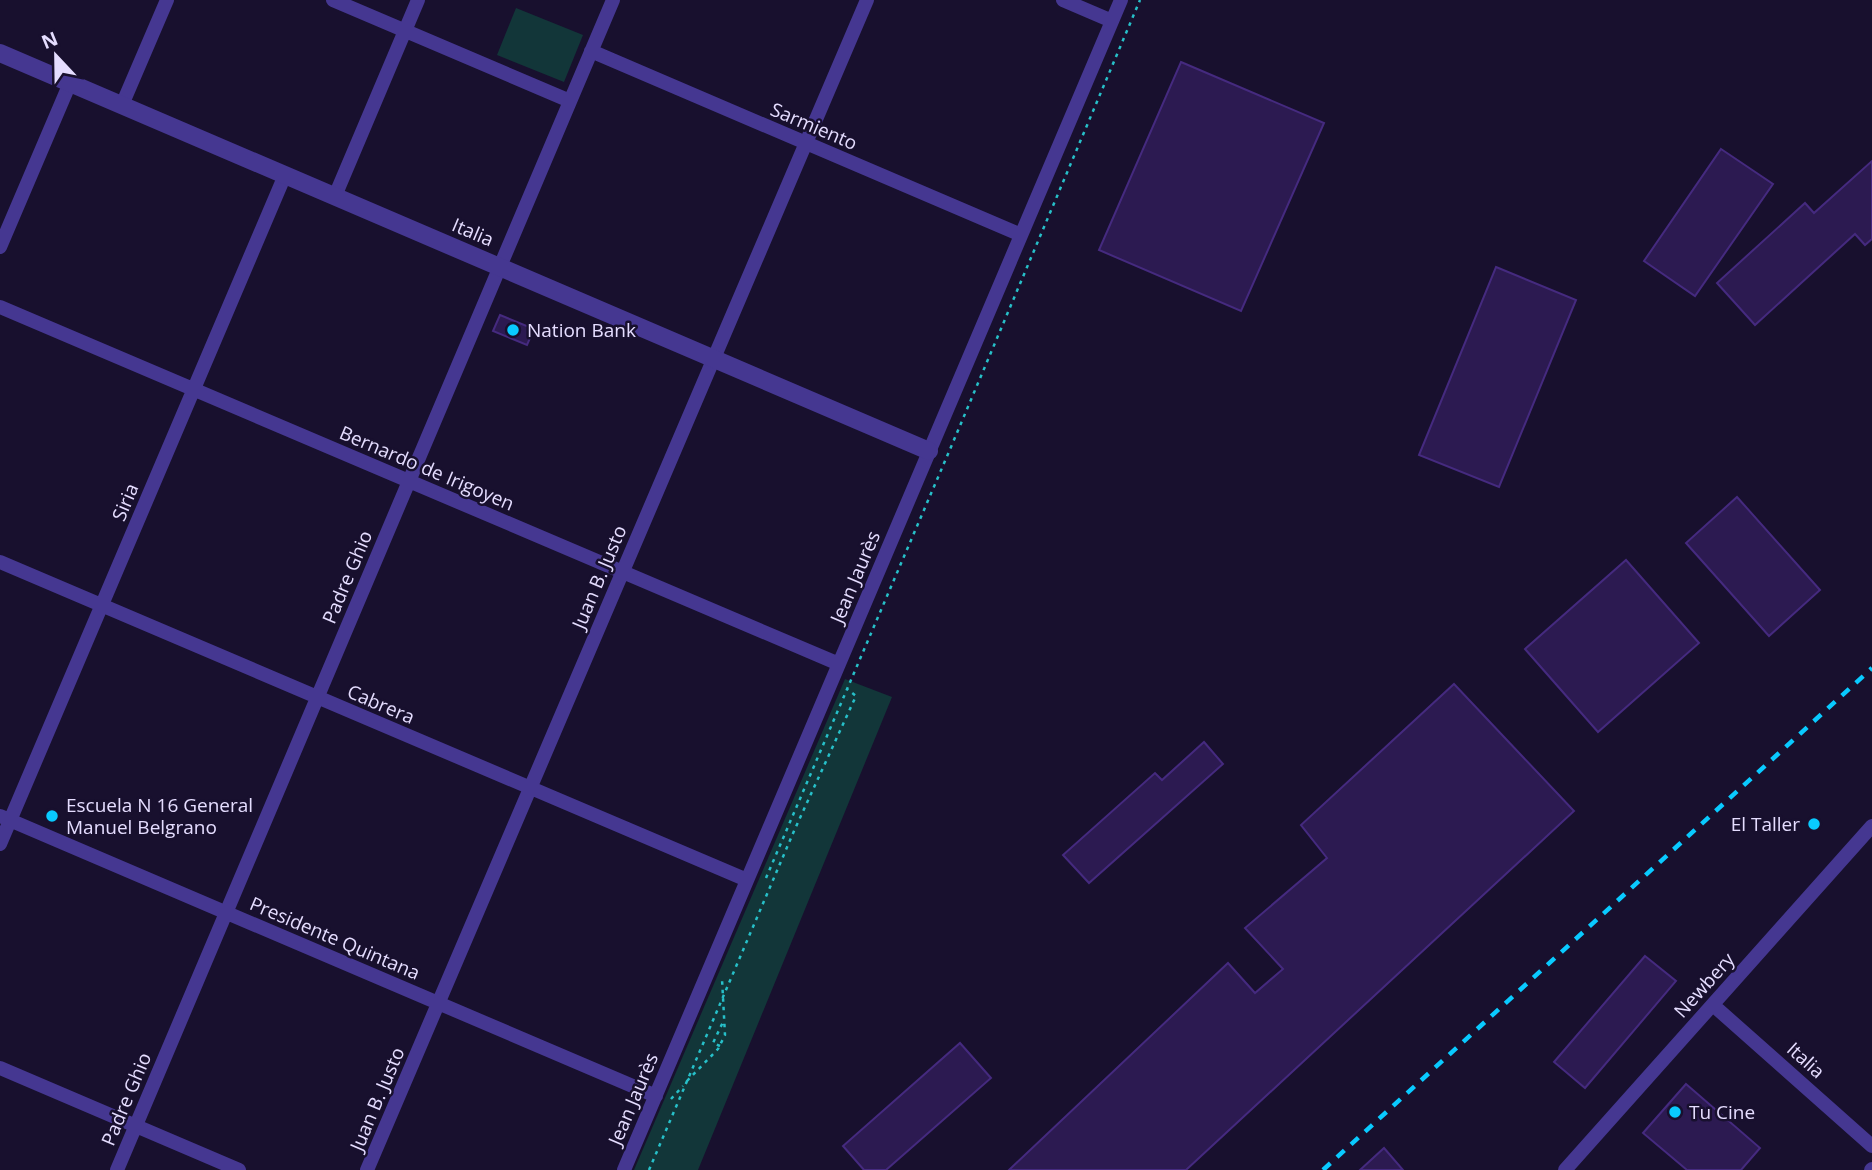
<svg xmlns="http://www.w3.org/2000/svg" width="1872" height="1170" font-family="'Open Sans',sans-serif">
<rect width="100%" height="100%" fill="#18102e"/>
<path fill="#123639" d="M 516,8 L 583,35 L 564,82 L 497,55 Z
M 845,679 L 892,697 L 698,1170 L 634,1170 Z"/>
<path fill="#2c1a51" stroke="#452a7f" stroke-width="2" d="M 1181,62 L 1324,123 L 1241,311 L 1099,250 Z
M 1721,149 L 1773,184 L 1695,296 L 1644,261 Z
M 1872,161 L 1872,239 L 1865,245 L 1855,234 L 1755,325 L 1717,283 L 1805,203 L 1814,213 Z
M 1496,267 L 1576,300 L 1499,487 L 1419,455 Z
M 500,315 L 534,329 L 527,345 L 493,331 Z
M 1737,497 L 1820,590 L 1769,636 L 1686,543 Z
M 1626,560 L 1699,643 L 1598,732 L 1525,649 Z
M 1454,684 L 1574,811 L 1186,1170 L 1009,1170 L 1228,963 L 1255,993 L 1283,969 L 1245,928 L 1327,858 L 1301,825 Z
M 1204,742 L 1223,764 L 1089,883 L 1063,855 L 1155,773 L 1162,780 Z
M 1645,956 L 1676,981 L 1585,1088 L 1554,1062 Z
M 960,1043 L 991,1078 L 886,1170 L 864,1170 L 843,1146 Z
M 1686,1084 L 1760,1148 L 1741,1170 L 1687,1170 L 1643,1133 Z
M 1384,1148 L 1403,1170 L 1360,1170 Z"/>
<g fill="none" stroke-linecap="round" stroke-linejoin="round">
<path stroke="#27c0c9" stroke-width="2.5" stroke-dasharray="3.5 5" stroke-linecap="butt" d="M 766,878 L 951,447 L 1140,0
M 720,1046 L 713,1043 L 723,1022
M 687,1081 L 718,1049 L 725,1035 L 722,979
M 671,1099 L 683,1086
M 649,1170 L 794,831 L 856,696 L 847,689"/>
<path stroke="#453791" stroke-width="14" d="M 333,0 L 570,101
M 1063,0 L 1112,21
M 591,51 L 1021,235
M 122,105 L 167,0
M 335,196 L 418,0
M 0,247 L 70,83
M 0,307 L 839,664
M 0,562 L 747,880
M 0,816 L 656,1096
M 0,844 L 285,175
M 1713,1005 L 1872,1146
M 0,1068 L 239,1170
M 117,1170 L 613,0
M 367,1170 L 867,0
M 624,1170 L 1121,0
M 1565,1170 L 1872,826
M 1871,1170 L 1872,1169"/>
<path stroke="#453791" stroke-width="18" d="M 0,53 L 929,451"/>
<path stroke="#09caff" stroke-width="4.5" stroke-dasharray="10 9" stroke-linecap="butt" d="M 1323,1170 L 1872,668"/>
</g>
<g fill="#09caff" stroke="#18102e" stroke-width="2.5">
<circle cx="513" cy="330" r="7"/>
<circle cx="52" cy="816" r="7"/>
<circle cx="1814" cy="824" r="7"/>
<circle cx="1675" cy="1112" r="7"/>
</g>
<g text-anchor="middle" stroke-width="5" stroke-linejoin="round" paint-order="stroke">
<g font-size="19" fill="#e5ddff" stroke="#18102e">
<text transform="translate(814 126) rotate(23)" y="7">Sarmiento</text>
<text transform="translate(473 232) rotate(23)" y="7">Italia</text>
<text transform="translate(427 468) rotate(23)" y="7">Bernardo de Irigoyen</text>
<text transform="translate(125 502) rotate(-67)" y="7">Siria</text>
<text transform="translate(347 577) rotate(-67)" y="7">Padre Ghio</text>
<text transform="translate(599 577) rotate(-67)" y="7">Juan B. Justo</text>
<text transform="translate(855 577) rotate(-67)" y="7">Jean Jaurès</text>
<text transform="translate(381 704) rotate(23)" y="7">Cabrera</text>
<text transform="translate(335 938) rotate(23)" y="7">Presidente Quintana</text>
<text transform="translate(1704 985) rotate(-48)" y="7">Newbery</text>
<text transform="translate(1806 1060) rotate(42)" y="7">Italia</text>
<text transform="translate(126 1099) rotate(-67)" y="7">Padre Ghio</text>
<text transform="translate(377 1099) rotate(-67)" y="7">Juan B. Justo</text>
<text transform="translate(633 1099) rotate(-67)" y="7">Jean Jaurès</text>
</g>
<g font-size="19" fill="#e5ddff" stroke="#18102e" text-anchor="start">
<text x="527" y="337">Nation Bank</text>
<text x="66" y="812">Escuela N 16 General<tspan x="66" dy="22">Manuel Belgrano</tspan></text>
<text x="1800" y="831" text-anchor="end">El Taller</text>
<text x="1689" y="1119">Tu Cine</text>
</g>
</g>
<g transform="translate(56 56) rotate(338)" stroke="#18102e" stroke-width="5" paint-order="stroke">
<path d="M0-5L12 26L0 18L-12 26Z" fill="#e5ddff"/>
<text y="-10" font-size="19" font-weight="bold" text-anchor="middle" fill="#e5ddff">N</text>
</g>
</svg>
